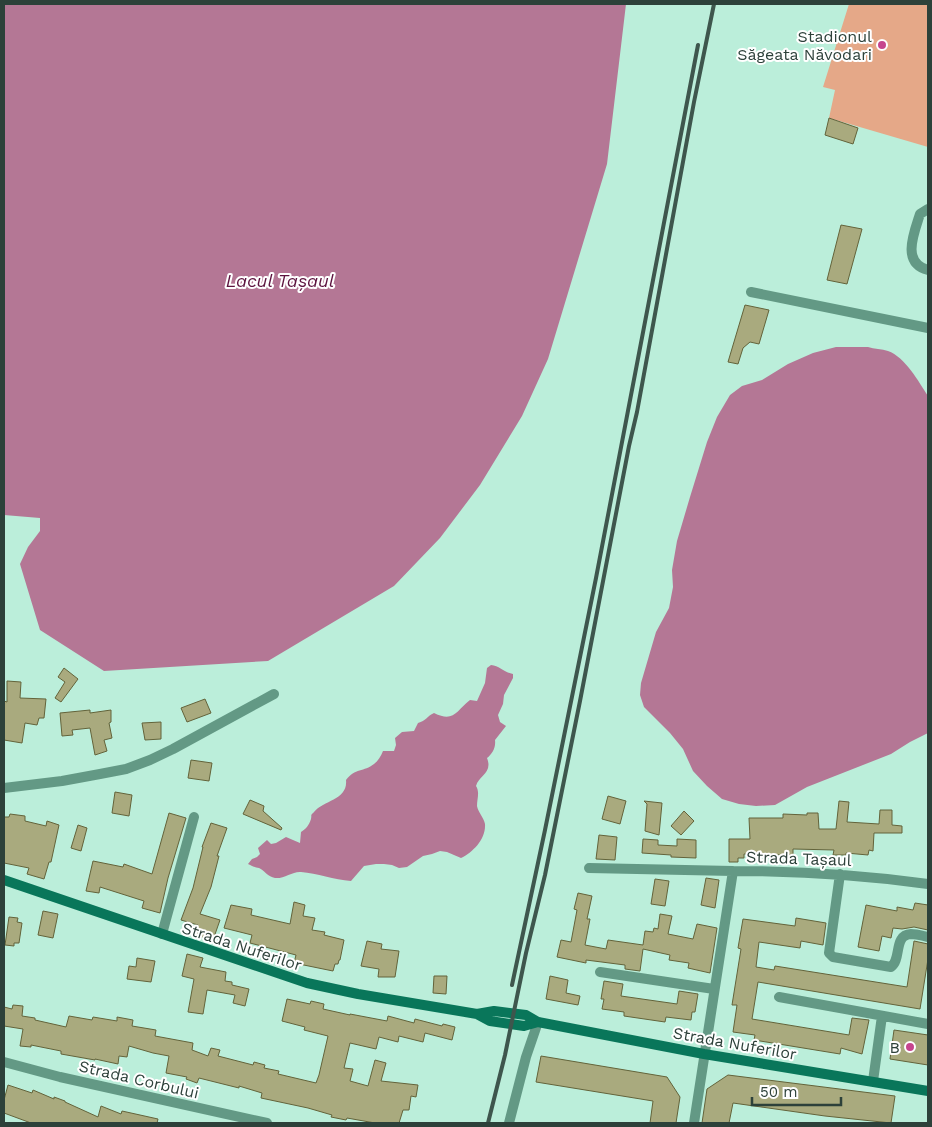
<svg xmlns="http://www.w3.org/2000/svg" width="932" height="1127" font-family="'Work Sans',sans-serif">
<rect width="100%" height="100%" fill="#bbeeda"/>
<path fill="#e5a888" d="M 849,4 L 928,4 L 928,147 L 829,118 L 835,90 L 823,87 Z"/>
<path fill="#b47795" d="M 4,4 L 626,4 L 607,164 L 548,359 L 522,416 L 480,485 L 440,538 L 394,586 L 268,661 L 104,671 L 40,630 L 20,564 L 28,547 L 40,531 L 40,518 L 4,515 Z
M 868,347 C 874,349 882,349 888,351 C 905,357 919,382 928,396 L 928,733 L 910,742 L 891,754 L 807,787 L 775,805 L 756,806 L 739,804 L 722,799 L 707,786 L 693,771 L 683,749 L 670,733 L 644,707 L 640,695 L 641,683 L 656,632 L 669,608 L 673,587 L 672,570 L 677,541 L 690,497 L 707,442 L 717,417 L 730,395 L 742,386 L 762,380 L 788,364 L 813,353 L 836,347 Z
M 491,665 C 500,666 503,672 513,674 L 513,678 L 504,695 L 503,704 L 498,715 L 500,722 L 506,726 L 495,740 C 496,748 492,754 487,758 C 493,773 479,775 476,786 C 480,792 477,799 477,806 C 478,812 484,818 485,824 C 486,839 473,852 461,858 L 447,852 L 440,851 L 432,854 L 423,856 L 407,867 L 399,868 L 392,865 L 384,864 L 376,864 L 364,866 L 351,881 C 334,880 317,873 301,872 C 293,871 284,879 275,878 C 268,877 264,870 259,868 C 254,867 252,866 248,864 L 252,859 L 257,857 L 260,854 L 258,848 L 267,840 L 271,844 L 276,843 L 286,837 L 300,843 L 301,832 C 306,829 309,825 311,819 C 312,814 310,816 314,812 C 324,800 348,800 346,780 C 355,768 364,772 374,764 C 378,761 381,756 383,751 L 394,751 L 396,745 L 395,738 L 402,732 L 414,731 L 418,723 C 426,721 427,716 434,713 C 454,723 456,711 470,700 L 477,701 L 485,683 L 487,668 Z"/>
<path fill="#a9aa7e" stroke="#63633a" d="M 829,118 L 858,128 L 853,144 L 825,135 Z
M 841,225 L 862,229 L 847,284 L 827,280 Z
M 745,305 L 769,310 L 759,344 L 750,342 L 743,348 L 738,364 L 728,362 Z
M 64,668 L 78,679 L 61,702 L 55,698 L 65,682 L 58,677 Z
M 7,681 L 21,682 L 20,698 L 46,699 L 44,718 L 39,718 L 37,725 L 25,723 L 22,743 L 4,740 L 4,701 L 7,702 Z
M 205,699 L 211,713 L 187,722 L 181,708 Z
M 90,710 L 90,713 L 111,710 L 111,722 L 109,723 L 112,738 L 104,740 L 107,751 L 95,755 L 90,728 L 72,730 L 73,735 L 62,736 L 60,713 Z
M 161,722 L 161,739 L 145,740 L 142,723 Z
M 191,760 L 212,763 L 209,781 L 188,778 Z
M 115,792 L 132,795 L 129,816 L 112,813 Z
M 608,796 L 626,801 L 620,824 L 602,819 Z
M 250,800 L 264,806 L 263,811 L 282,828 L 281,830 L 243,814 Z
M 644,801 L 662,803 L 659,835 L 645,831 L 647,804 Z
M 839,801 L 849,802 L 847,822 L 879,824 L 880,810 L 892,810 L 892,825 L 902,826 L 902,833 L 874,833 L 873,851 L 869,850 L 868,855 L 846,853 L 846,855 L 833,855 L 834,850 L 793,849 L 793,855 L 744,854 L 744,858 L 738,858 L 738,862 L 729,862 L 729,839 L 750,839 L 749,818 L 783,818 L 783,814 L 807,815 L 807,813 L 818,813 L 819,829 L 836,829 Z
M 684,811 L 694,821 L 681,835 L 671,826 Z
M 169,813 L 186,818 L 168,878 L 160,913 L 142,908 L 144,901 L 100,887 L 99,893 L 86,891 L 93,861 L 123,867 L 124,864 L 152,874 Z
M 10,814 L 25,816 L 25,821 L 46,826 L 47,821 L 59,825 L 51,862 L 49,862 L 44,879 L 27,874 L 29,868 L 4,863 L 4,817 L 9,817 Z
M 211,823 L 227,828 L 217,856 L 219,856 L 211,887 L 200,914 L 220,920 L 213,940 L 195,935 L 198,925 L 181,920 L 193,888 L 203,847 L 202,847 Z
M 78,825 L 87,828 L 81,851 L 71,848 Z
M 599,835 L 617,837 L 615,860 L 596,859 Z
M 643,839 L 658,840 L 658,845 L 677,846 L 677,839 L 696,840 L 696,858 L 671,857 L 671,855 L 642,853 Z
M 706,878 L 719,880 L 715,908 L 701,905 Z
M 655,879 L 669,881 L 665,906 L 651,904 Z
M 578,893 L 592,896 L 587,919 L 590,919 L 585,945 L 606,949 L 608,940 L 643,945 L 645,931 L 653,932 L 654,928 L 658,929 L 660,914 L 672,916 L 668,934 L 693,939 L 697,924 L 717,928 L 710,973 L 688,968 L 689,963 L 669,960 L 670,955 L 643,949 L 640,971 L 625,969 L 625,965 L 586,960 L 586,963 L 557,957 L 561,940 L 571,942 L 577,910 L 574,909 Z
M 294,902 L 305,905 L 303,916 L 315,918 L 312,930 L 325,932 L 324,935 L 344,940 L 340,960 L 339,960 L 338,964 L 335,964 L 333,971 L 294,963 L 296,955 L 250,943 L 252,935 L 224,928 L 231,905 L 252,909 L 251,915 L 290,924 Z
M 915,903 L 928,905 L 928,930 L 914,927 L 902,929 L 893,928 L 891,938 L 882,936 L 879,951 L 858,947 L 866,905 L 897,911 L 897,907 L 913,910 Z
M 43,911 L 58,914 L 53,938 L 38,935 Z
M 9,917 L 18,918 L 17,922 L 22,923 L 19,943 L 14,943 L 14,946 L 5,945 Z
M 796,918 L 826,923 L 823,945 L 801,941 L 800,948 L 759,942 L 756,967 L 774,970 L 775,966 L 907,987 L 914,941 L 928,944 L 928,959 L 920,1009 L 758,982 L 752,1019 L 849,1035 L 852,1018 L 869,1020 L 862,1054 L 841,1048 L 840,1054 L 754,1040 L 755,1035 L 733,1032 L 737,1005 L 732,1005 L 741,949 L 738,948 L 743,919 L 795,926 Z
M 367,941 L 382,944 L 381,949 L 399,951 L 395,977 L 378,977 L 379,969 L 361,966 Z
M 187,954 L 203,958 L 200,967 L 226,972 L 225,981 L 232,982 L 232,985 L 249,989 L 245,1006 L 233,1003 L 235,995 L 207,990 L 203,1014 L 188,1012 L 194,979 L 182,976 Z
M 137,958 L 155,961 L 151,982 L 127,979 L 129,966 L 136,967 Z
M 434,976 L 447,976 L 446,994 L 433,993 Z
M 550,976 L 568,980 L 566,993 L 580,996 L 578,1005 L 546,999 Z
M 604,981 L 623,984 L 621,996 L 677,1004 L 679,991 L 698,994 L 695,1012 L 692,1012 L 691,1020 L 666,1017 L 665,1022 L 624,1016 L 624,1012 L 602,1009 L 604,999 L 601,999 Z
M 287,999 L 310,1004 L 311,1001 L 324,1004 L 323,1009 L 350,1015 L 350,1014 L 387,1021 L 388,1016 L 414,1023 L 415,1019 L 442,1026 L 443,1024 L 455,1027 L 452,1040 L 425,1033 L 423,1042 L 399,1036 L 398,1042 L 379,1037 L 376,1049 L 350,1043 L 344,1068 L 353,1069 L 350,1081 L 368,1086 L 375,1060 L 386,1063 L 381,1081 L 418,1085 L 416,1097 L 411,1096 L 409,1110 L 403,1110 L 399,1123 L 375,1123 L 347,1118 L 346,1120 L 331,1117 L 332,1115 L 308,1108 L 261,1098 L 262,1093 L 239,1086 L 239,1088 L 199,1078 L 197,1083 L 186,1079 L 187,1077 L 166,1073 L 169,1056 L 153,1053 L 129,1046 L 127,1057 L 119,1056 L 118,1064 L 95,1059 L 95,1060 L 61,1054 L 61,1051 L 31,1045 L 31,1047 L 20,1046 L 23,1029 L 4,1026 L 4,1007 L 12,1009 L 13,1005 L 23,1006 L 22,1016 L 35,1018 L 35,1020 L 66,1027 L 69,1016 L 92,1020 L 93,1017 L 117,1021 L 117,1017 L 133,1020 L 132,1026 L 156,1030 L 155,1036 L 193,1043 L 192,1050 L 208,1056 L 211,1048 L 220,1050 L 218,1056 L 253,1065 L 254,1062 L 265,1065 L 264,1068 L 279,1071 L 278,1074 L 316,1083 L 319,1075 L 328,1036 L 304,1030 L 305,1027 L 282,1021 Z
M 894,1030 L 928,1035 L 928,1065 L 890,1059 Z
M 541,1056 L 667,1077 L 680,1097 L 676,1123 L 650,1123 L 653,1101 L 536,1082 Z
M 728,1075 L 895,1096 L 891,1123 L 825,1116 L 733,1103 L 729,1123 L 702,1123 L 707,1089 Z
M 8,1085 L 32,1093 L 33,1090 L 54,1099 L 54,1097 L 65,1101 L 65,1102 L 98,1117 L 101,1106 L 121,1114 L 122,1111 L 158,1119 L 157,1123 L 31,1123 L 4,1113 L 4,1100 Z"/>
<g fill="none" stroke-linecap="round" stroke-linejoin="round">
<path stroke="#639985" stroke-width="10" d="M 928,209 L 920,214 C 914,233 901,263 928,270
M 751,292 L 928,328
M 4,788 L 62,781 L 100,774 L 126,769 L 150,760 L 173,749 L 274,694
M 589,868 L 733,871
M 840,874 L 829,953 L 833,957 L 891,967 C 902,959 893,935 911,934 C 917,934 923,936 928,937
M 162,934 L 194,817
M 600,972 L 714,989
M 779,997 L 928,1024
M 4,1062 L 60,1077 L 267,1123
M 873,1081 L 882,1016
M 509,1123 L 526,1057 L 538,1022
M 694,1123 L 733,871 C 798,871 863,875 928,884"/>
<path stroke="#09765a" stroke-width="10" d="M 4,880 L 307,983 L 358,994 L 477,1014 L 490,1021 L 524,1026 L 538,1022
M 477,1014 L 494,1011 L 526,1015 L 538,1022 L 704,1054 L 928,1091"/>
<path stroke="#3e564d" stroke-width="4" d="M 512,985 L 545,830 L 596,578 L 698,45
M 488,1123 L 505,1055 L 526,953 L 545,875 L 580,701 L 629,446 L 637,412 L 694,102 L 714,4"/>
</g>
<g fill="#c6458e" stroke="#fff" stroke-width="2">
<circle cx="882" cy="45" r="5"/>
<circle cx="910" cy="1047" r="5"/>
</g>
<g text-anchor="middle" stroke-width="4" stroke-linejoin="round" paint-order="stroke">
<g font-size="16" fill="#2d413a" stroke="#fff" text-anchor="end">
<text x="872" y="42">Stadionul<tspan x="872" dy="18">Săgeata Năvodari</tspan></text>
<text x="900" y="1053">B</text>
</g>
<g font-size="16" fill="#2d413a" stroke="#fff">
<text transform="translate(799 858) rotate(2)" y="6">Strada Tașaul</text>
<text transform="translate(242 946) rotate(18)" y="6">Strada Nuferilor</text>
<text transform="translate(735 1043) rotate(10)" y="6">Strada Nuferilor</text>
<text transform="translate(139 1079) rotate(13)" y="6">Strada Corbului</text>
</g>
<g font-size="18" font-style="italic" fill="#5d133f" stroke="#fff">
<text x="280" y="287">Lacul Tașaul</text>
</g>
</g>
<rect width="932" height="1127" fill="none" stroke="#2d413a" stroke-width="10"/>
<path d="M752 1097v8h89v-8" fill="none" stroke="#2d413a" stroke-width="2.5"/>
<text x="760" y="1097" font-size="15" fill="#2d413a" stroke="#ffffff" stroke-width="4" paint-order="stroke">50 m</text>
</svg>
